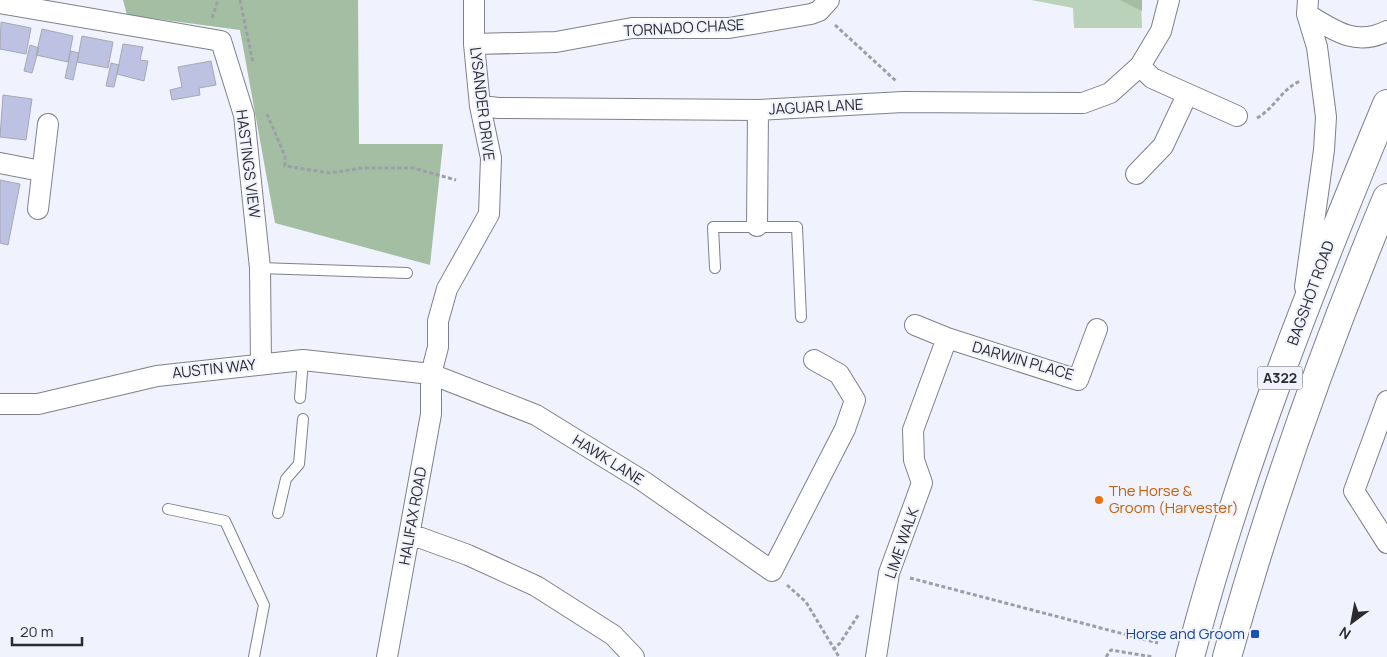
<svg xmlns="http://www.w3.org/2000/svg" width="1387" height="657" font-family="Manrope,sans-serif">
<rect width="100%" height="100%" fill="#f0f2fd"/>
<path fill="#b9d2b9" d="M 1031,0 L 1141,0 L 1142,28 L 1074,28 L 1073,8 Z"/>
<path fill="#a4bea4" d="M 123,0 L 358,0 L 359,144 L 443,144 L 430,265 L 275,223 L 240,30 L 127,15 Z
M 1120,0 L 1142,0 L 1142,11 Z"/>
<path fill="#bec2e2" stroke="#a6a8b2" d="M 1,22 L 31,28 L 26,54 L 0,49 Z
M 42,29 L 73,36 L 68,62 L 36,55 Z
M 82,36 L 113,42 L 108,68 L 77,62 Z
M 123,44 L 143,47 L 140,60 L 148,61 L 144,81 L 117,74 Z
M 30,45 L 39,48 L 32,73 L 24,71 Z
M 71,51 L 79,53 L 73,80 L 65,78 Z
M 211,61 L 216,85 L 199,88 L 200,95 L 172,100 L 170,90 L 182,87 L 178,67 Z
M 111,63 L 119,65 L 114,87 L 106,86 Z
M 3,95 L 32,99 L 26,140 L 0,137 Z
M 0,180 L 20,184 L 8,245 L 0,243 Z"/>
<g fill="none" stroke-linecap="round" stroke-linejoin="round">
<defs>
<path id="service" d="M 260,268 L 407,273
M 715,268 L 713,227 L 797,227 L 801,317
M 300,398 L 303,360
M 168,509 L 225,521 L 264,605 L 254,657
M 278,513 L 286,479 L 299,464 L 303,419"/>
<path id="minor" d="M 0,3 L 221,41 L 244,115 L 260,268 L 261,364
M 1307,14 C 1333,30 1356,47 1387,31
M 474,44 L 556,42 L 632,28 L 729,28 L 811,14 L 819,11 L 829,0
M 1140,66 L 1152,78 L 1237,116
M 480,106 L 499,108 L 758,110 L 903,102 L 1083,103 L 1110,93 L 1140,66 L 1161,31 L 1169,0
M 0,163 L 41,171
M 1136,174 L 1163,146 L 1187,95
M 38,209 L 48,124
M 757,226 L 758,110
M 1305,287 L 1324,150 L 1326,117 L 1317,47 L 1307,14 L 1308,0
M 915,325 L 947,338
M 1387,401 L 1354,491 L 1387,543
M 0,404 L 38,404 L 157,376 L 303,360 L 431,374 L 536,415 L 643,481 L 772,571 L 845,429 L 855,400 L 839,374 L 814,360
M 410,534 L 468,555 L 536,586 L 613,635 L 634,657
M 387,657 L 431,414 L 431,374 L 438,347 L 438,321 L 447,289 L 489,214 L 491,158 L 480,106 L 474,44 L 474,0
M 876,657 L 889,573 L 922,483 L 914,460 L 913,430 L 947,338 L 1078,380 L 1097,329"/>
<path id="trunk" d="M 1190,657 C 1239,468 1312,285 1387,104
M 1227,657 C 1270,502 1325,347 1387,198"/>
</defs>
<use href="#service" stroke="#7f818a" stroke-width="12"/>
<use href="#minor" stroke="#7f818a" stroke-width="22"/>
<use href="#trunk" stroke="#7f818a" stroke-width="30"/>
<path stroke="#9d9ea6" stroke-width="3" stroke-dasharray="4 2.5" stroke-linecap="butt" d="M 240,0 L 253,63
M 212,18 L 218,0
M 835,25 L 896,81
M 267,114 L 285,156 L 285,166 L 330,173 L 363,168 L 413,168 L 456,180
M 1257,118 C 1275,108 1283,87 1301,81
M 910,578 L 1158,643
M 787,585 L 806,602 L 839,657
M 833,650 L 840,643 L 859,614
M 1106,657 L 1111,650 L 1153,657"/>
<use href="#service" stroke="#fff" stroke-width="10"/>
<use href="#minor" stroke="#fff" stroke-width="20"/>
<use href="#trunk" stroke="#fff" stroke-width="28"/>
</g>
<circle fill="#e8710a" stroke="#f0f2fd" stroke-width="2" cx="1099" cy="500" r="5"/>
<rect fill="#1a4fb4" stroke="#f0f2fd" stroke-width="2" x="1250" y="629" width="10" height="10" rx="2.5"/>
<g text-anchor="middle" stroke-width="4" stroke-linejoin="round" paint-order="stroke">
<rect fill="#f0f2fd" stroke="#66676d" stroke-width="1" x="1257.5" y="366.5" width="45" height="23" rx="4"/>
<g font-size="14" font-weight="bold" fill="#2b2b2f">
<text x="1280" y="383">A322</text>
</g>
<g font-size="15" fill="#2b2b2f" stroke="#f0f2fd">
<text transform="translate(684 28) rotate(-3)" y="5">TORNADO CHASE</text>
<text transform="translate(482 104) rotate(83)" y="5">LYSANDER DRIVE</text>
<text transform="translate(816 107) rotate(-3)" y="5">JAGUAR LANE</text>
<text transform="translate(248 164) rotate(83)" y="5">HASTINGS VIEW</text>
<text transform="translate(1311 293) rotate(-70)" y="5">BAGSHOT ROAD</text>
<text transform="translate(1023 361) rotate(16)" y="5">DARWIN PLACE</text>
<text transform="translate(214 369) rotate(-6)" y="5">AUSTIN WAY</text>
<text transform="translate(608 460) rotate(32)" y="5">HAWK LANE</text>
<text transform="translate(413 516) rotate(-80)" y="5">HALIFAX ROAD</text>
<text transform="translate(902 543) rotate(-71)" y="5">LIME WALK</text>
</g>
<g font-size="15" fill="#c56008" stroke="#f0f2fd" text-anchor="start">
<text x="1109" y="496">The Horse &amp;<tspan x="1109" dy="17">Groom (Harvester)</tspan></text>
</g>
<g font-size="15" fill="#164399" stroke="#f0f2fd" text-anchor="end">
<text x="1245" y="639">Horse and Groom</text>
</g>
</g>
<g transform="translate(1352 622) rotate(212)" stroke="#f0f2fd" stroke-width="4" paint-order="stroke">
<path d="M0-4L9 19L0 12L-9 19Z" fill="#2b2b2f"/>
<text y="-8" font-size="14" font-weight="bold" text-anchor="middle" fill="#2b2b2f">N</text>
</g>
<path d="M12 637v8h70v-8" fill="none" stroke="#2b2b2f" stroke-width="2.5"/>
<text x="20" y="637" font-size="15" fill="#2b2b2f" stroke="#f0f2fd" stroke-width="4" paint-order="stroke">20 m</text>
</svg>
